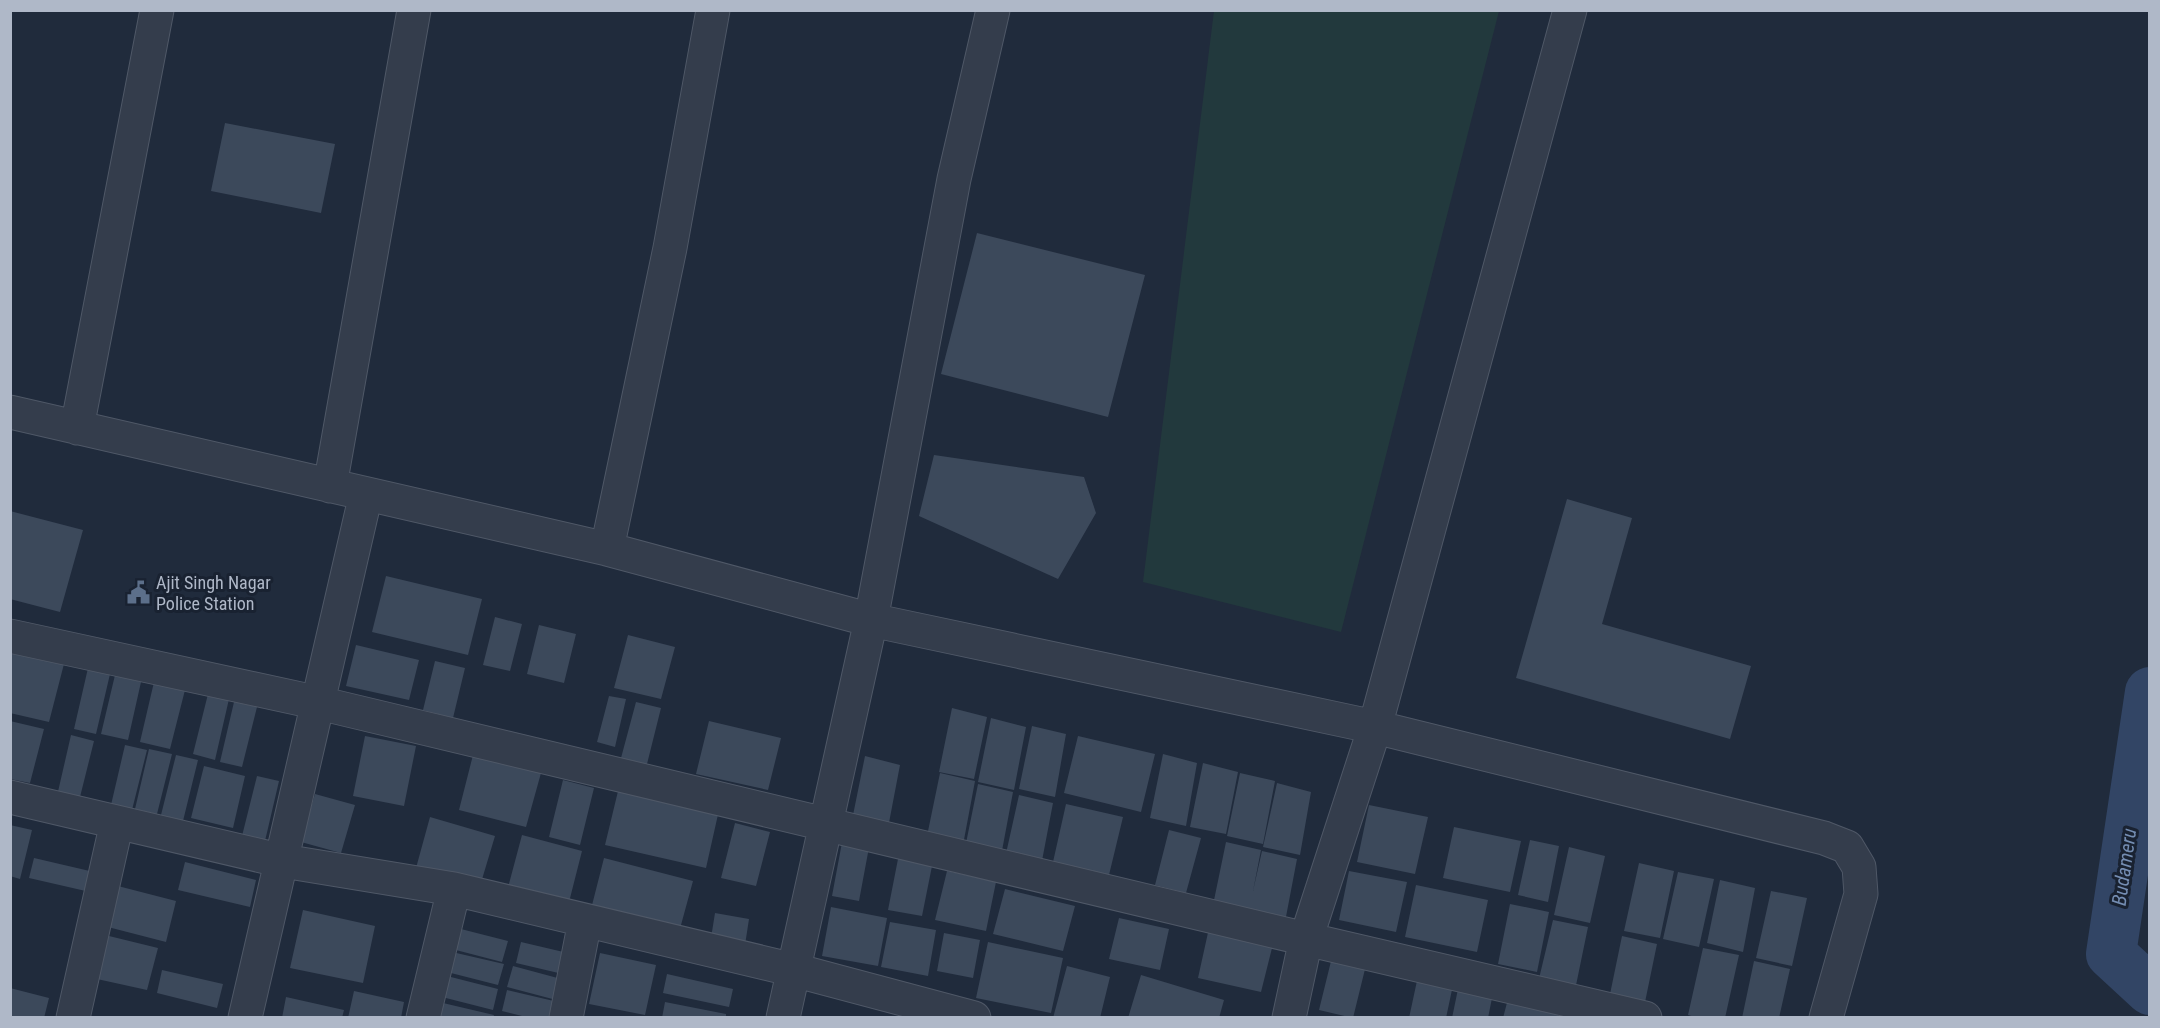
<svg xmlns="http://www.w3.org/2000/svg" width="2160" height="1028" font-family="'Roboto Condensed',sans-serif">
<rect width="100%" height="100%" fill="#202b3c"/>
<path fill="#22393d" d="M 1214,11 L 1499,11 L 1341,632 L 1143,582 Z"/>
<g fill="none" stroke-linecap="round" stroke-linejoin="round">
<path stroke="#324565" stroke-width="50" d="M 2150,692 L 2111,954 L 2150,990"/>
</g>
<path fill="#3c495b" d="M 225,123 L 335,144 L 321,213 L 211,191 Z
M 977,233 L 1145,275 L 1108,417 L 941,374 Z
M 934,455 L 1084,477 L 1096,513 L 1058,579 L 919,516 Z
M 1567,499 L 1632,518 L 1602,624 L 1751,666 L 1730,739 L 1516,678 Z
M 10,511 L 83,530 L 60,612 L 10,599 Z
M 386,576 L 482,599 L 468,655 L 372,632 Z
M 495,617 L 522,624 L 510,671 L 483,665 Z
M 539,625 L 576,634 L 564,683 L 527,674 Z
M 628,635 L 675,647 L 661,699 L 614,688 Z
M 356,645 L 419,660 L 409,700 L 346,686 Z
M 10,647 L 65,660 L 49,722 L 10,713 Z
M 435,661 L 465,668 L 453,718 L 423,710 Z
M 88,668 L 110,674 L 96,734 L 74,729 Z
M 115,675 L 141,682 L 128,740 L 101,734 Z
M 154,682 L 185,690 L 170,749 L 140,742 Z
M 208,694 L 229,699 L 215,760 L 193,754 Z
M 609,696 L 626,699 L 615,747 L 597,742 Z
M 234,702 L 257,707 L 242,767 L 220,762 Z
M 636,702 L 661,708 L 647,764 L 621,758 Z
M 952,708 L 987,717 L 974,779 L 939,772 Z
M 991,718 L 1026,727 L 1014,790 L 978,782 Z
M 10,721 L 44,729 L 30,783 L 10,779 Z
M 709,721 L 781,738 L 768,790 L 696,774 Z
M 1032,726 L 1066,734 L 1055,797 L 1019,789 Z
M 71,735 L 94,741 L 79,801 L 57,796 Z
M 365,736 L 416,746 L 404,806 L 353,796 Z
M 1078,736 L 1155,754 L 1141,812 L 1064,793 Z
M 125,745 L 147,750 L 132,810 L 111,805 Z
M 149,749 L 172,754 L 157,814 L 135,809 Z
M 1163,754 L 1197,763 L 1186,826 L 1150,818 Z
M 176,755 L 198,760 L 183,821 L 161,815 Z
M 473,755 L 541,773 L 526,827 L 459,810 Z
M 865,756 L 900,765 L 888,828 L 852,820 Z
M 1203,763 L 1238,772 L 1226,834 L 1190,827 Z
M 204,766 L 245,776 L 233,828 L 191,818 Z
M 940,773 L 975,781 L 963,845 L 927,836 Z
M 1240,773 L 1275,781 L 1263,844 L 1227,836 Z
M 257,776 L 279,781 L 265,841 L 242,836 Z
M 563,780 L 594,788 L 580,845 L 549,837 Z
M 1277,783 L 1311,792 L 1300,855 L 1263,847 Z
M 978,784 L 1013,792 L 1001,856 L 965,848 Z
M 619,787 L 719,810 L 706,868 L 605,845 Z
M 315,794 L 355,805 L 341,853 L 301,842 Z
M 1019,795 L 1053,803 L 1041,866 L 1005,858 Z
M 1066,804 L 1123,817 L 1109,875 L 1053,862 Z
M 1369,805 L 1428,817 L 1415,874 L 1357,862 Z
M 430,817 L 495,836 L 480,886 L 416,868 Z
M 735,823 L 770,832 L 756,886 L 721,878 Z
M 10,825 L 32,830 L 20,879 L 10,876 Z
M 1454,827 L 1521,841 L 1510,892 L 1443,878 Z
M 1169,830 L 1201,838 L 1186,893 L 1155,885 Z
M 522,835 L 582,851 L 567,910 L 506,895 Z
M 843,837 L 870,842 L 859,901 L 832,896 Z
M 1530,840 L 1559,846 L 1548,902 L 1518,895 Z
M 1226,842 L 1261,850 L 1253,891 L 1262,851 L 1297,859 L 1285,922 L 1213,905 Z
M 1569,847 L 1605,856 L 1590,923 L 1554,915 Z
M 34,858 L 94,872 L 90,892 L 29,878 Z
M 604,858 L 693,881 L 678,936 L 590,913 Z
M 898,859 L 932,866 L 922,916 L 888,910 Z
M 185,862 L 256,880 L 250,907 L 178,890 Z
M 1639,863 L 1674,871 L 1660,938 L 1624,931 Z
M 947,871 L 996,882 L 986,931 L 935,920 Z
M 1349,871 L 1407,882 L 1396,932 L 1339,920 Z
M 1678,872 L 1714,879 L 1699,947 L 1663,939 Z
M 1720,880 L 1755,888 L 1743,952 L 1707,943 Z
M 114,885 L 176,901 L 166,942 L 104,926 Z
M 1416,885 L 1488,900 L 1477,952 L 1405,937 Z
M 1005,889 L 1075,906 L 1063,951 L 993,934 Z
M 1771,891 L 1807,898 L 1792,966 L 1756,958 Z
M 1510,904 L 1549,912 L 1537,972 L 1498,964 Z
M 831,907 L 887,918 L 878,966 L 822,956 Z
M 303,910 L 375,926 L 363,983 L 290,968 Z
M 715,913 L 749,919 L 745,945 L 711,938 Z
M 1119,918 L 1169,929 L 1160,970 L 1109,959 Z
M 1553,920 L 1588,927 L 1574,995 L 1537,987 Z
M 890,922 L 936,930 L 928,976 L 881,967 Z
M 457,928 L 508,941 L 502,962 L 452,949 Z
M 1209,928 L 1273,944 L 1261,992 L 1198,978 Z
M 944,933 L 980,940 L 973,978 L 937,971 Z
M 109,936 L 158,948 L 147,990 L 97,979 Z
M 1622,936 L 1657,944 L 1644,1007 L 1609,999 Z
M 521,942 L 572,954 L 567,975 L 516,963 Z
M 988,942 L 1063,958 L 1051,1013 L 976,998 Z
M 1703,948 L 1739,955 L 1725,1018 L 1698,1018 L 1688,1015 Z
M 452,952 L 504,964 L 498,985 L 447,972 Z
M 600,953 L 656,965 L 645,1015 L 589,1004 Z
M 1333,953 L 1367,961 L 1353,1018 L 1319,1010 Z
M 1754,961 L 1790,969 L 1779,1018 L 1742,1018 Z
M 513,966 L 565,980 L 560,1001 L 507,987 Z
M 1067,966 L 1110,977 L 1100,1018 L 1053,1018 Z
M 162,970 L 223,984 L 217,1008 L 157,993 Z
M 667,974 L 733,989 L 729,1007 L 663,993 Z
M 1141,975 L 1224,1000 L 1219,1018 L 1128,1018 Z
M 447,976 L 498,989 L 493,1010 L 442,997 Z
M 1418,976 L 1453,985 L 1446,1018 L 1409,1018 Z
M 10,988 L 49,998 L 44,1018 L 10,1018 Z
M 1458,989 L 1492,998 L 1488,1018 L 1452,1018 Z
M 507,990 L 558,1002 L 554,1018 L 530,1018 L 502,1011 Z
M 354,991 L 404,1002 L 401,1018 L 348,1018 Z
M 1509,995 L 1560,1007 L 1558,1018 L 1503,1018 Z
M 286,997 L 344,1010 L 342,1018 L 282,1018 Z
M 665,1002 L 726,1014 L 726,1018 L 662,1018 Z
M 443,1003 L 494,1015 L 493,1018 L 440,1018 Z"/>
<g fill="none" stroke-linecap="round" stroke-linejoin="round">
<defs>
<path id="minor" d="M 10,412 L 607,549 L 871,620 L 1375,727 L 1824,838 L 1847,847 L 1859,867 L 1861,894 L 1826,1018
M 77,428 L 157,10
M 330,486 L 414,10
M 607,549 L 670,248 L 713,10
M 10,636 L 319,703 L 1306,939 L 1645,1018
M 10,797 L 283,861 L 454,889 L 794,970 L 974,1018
M 73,1018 L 117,822
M 245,1018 L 366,494
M 423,1018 L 454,889
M 566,1018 L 585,921
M 783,1018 L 871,620 L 954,179 L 993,10
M 1289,1018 L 1306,939 L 1375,727 L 1570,10"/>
</defs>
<use href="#minor" stroke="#4f5867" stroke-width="35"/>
<use href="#minor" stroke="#343d4c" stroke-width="33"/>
</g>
<defs>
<symbol id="civic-bare" viewBox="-9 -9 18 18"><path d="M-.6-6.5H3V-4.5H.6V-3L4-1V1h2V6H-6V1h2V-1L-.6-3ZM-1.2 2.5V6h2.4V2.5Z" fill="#5c6f8a" stroke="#192231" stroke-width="2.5" paint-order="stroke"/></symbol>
</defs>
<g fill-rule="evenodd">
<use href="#civic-bare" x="122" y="576" width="33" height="33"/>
</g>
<g text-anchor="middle" stroke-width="6" stroke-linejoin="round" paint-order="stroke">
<g font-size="18" fill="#afb8c8" stroke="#192231" text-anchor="start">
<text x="156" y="589">Ajit Singh Nagar<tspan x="156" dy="21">Police Station</tspan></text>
</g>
<g font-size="20" font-style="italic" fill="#748db2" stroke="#192231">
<text transform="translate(2124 867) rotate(-82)" y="7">Budameru</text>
</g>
</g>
<rect width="2160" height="1028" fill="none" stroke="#afb8c8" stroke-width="24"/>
</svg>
